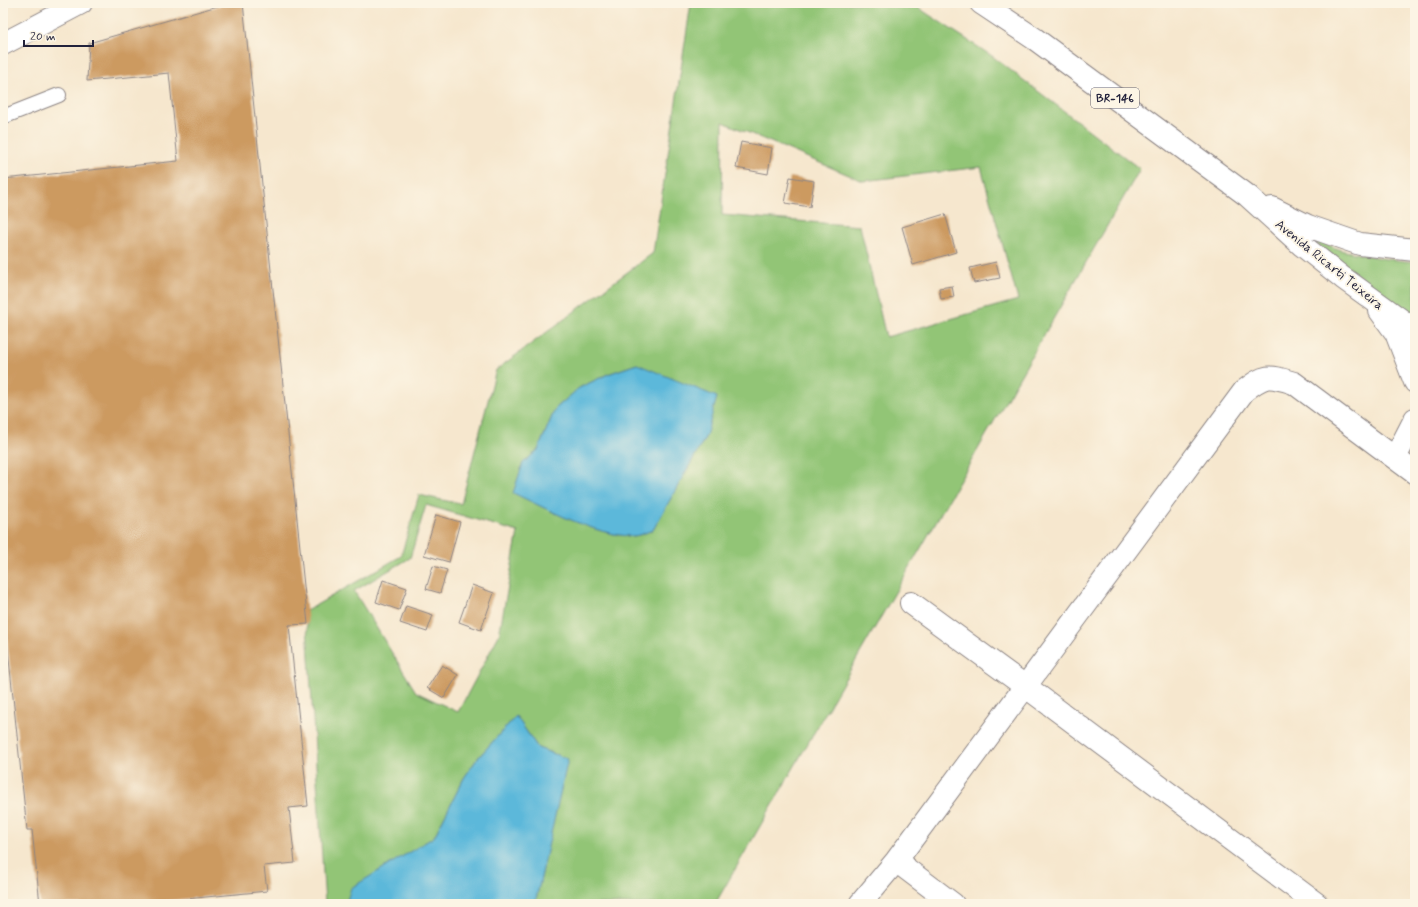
<svg xmlns="http://www.w3.org/2000/svg" width="1418" height="907" font-family="Mynerve,sans-serif">
<rect width="100%" height="100%" fill="#fcf5e5"/>
<filter id="ink" filterUnits="userSpaceOnUse"><feTurbulence type="fractalNoise" baseFrequency=".025" numOctaves="2"/><feDisplacementMap in="SourceGraphic" scale="8" xChannelSelector="R" yChannelSelector="G"/><feConvolveMatrix kernelMatrix="1 2 1 2 8 2 1 2 1" color-interpolation-filters="sRGB"/></filter>
<filter id="wash" filterUnits="userSpaceOnUse"><feTurbulence type="fractalNoise" baseFrequency=".012" numOctaves="4" result="noise"/><feDisplacementMap in="SourceGraphic" scale="16" xChannelSelector="R" yChannelSelector="G"/><feGaussianBlur stdDeviation="0.9" result="paint"/><feColorMatrix in="noise" values="0 0 0 0 0 0 0 0 0 0 0 0 0 0 0 0 0 1.4 0 .05"/><feComposite in="paint" operator="in"/></filter>
<g filter="url(#wash)">
<rect width="100%" height="100%" fill="#f6e7ce"/>
<path fill="#92c576" stroke="#5a7458" fill-rule="evenodd" d="M 691,3 L 911,3 L 992,56 L 1140,169 L 715,904 L 535,904 L 567,759 L 538,748 L 516,716 L 477,759 L 464,778 L 434,837 L 352,888 L 346,904 L 325,904 L 306,611 L 401,556 L 419,495 L 461,504 L 496,370 L 653,253 ZM 723,122 L 863,181 L 981,167 L 1018,300 L 886,337 L 860,226 L 722,215 ZM 637,364 L 706,436 L 653,530 C 647,532 639,536 632,536 C 597,536 546,508 514,493 L 523,463 L 538,450 L 555,409 L 579,388 L 608,374 ZM 426,505 L 518,532 L 499,635 L 458,712 L 416,692 L 354,591 L 410,558 Z
M 1305,235 L 1340,250 L 1386,259 L 1415,262 L 1415,319 Z"/>
<path fill="#5cb8da" stroke="#3f6d8a" d="M 637,364 L 717,397 L 706,436 L 653,530 C 647,532 639,536 632,536 C 597,536 545,508 513,493 L 523,463 L 538,450 L 555,409 L 579,388 L 608,374 Z
M 516,716 L 538,748 L 568,759 L 535,904 L 346,904 L 351,888 L 434,837 L 464,778 L 477,759 Z"/>
<g id="blocks">
<path fill="#cc9a60" d="M 228,3 L 243,3 L 308,624 L 289,625 L 308,806 L 289,808 L 295,863 L 264,866 L 267,891 L 135,904 L 40,904 L 32,830 L 27,830 L 3,602 L 3,179 L 178,161 L 169,73 L 87,81 L 89,43 Z
M 741,142 L 772,148 L 768,174 L 736,168 Z
M 790,177 L 814,181 L 810,207 L 785,203 Z
M 945,214 L 956,252 L 913,265 L 902,227 Z
M 996,262 L 1000,278 L 974,283 L 970,268 Z
M 952,286 L 954,297 L 941,299 L 939,288 Z
M 436,515 L 460,522 L 449,562 L 424,555 Z
M 433,566 L 447,570 L 440,593 L 426,589 Z
M 383,580 L 407,588 L 399,610 L 376,602 Z
M 472,585 L 494,593 L 481,630 L 459,622 Z
M 406,606 L 433,615 L 427,632 L 400,623 Z
M 442,665 L 458,675 L 444,698 L 427,688 Z"/>
</g>
</g>
<g filter="url(#ink)">
<use href="#blocks" fill-opacity="0" stroke="#8c8484" stroke-width="1"/>
<g fill="none" stroke-linecap="round" stroke-linejoin="round">
<defs>
<path id="service" d="M 3,117 L 59,95"/>
<path id="minor" d="M 1395,458 L 1415,419
M 911,603 L 1025,686 L 1317,904
M 896,861 L 953,904
M 860,904 L 896,861 L 1244,391 C 1266,374 1268,375 1294,383 L 1415,473"/>
<path id="primary" d="M 981,3 L 1035,39 L 1248,196 L 1303,246 L 1343,278 L 1415,330
M 3,44 L 81,3
M 1272,208 L 1308,226 L 1360,244 L 1415,250
M 1380,311 L 1396,333 L 1415,382"/>
</defs>
<use href="#service" stroke="#8c8484" stroke-width="16"/>
<use href="#minor" stroke="#8c8484" stroke-width="24"/>
<use href="#primary" stroke="#8c8484" stroke-width="24"/>
<use href="#service" stroke="#fff" stroke-width="14"/>
<use href="#minor" stroke="#fff" stroke-width="22"/>
<use href="#primary" stroke="#fff" stroke-width="22"/>
</g>
</g>
<g text-anchor="middle" stroke-width="4" stroke-linejoin="round" paint-order="stroke">
<rect fill="#fcf5e5" stroke="#63616e" stroke-width="1" x="1091" y="88" width="48" height="20" rx="3"/>
<g font-size="12" font-weight="bold" fill="#22223b">
<text x="1115" y="102">BR-146</text>
</g>
<g font-size="13" fill="#22223b" stroke="#fcf5e5">
<text transform="translate(1330 264) rotate(39)" y="5">Avenida Ricarti Teixeira</text>
</g>
</g>
<rect width="1418" height="907" fill="none" stroke="#fcf5e5" stroke-width="16"/>
<path d="M24 40v6h69v-6" fill="none" stroke="#22223b" stroke-width="2"/>
<text x="30" y="40" font-size="12" fill="#22223b" stroke="#fcf5e5" stroke-width="3" paint-order="stroke">20 m</text>
</svg>
